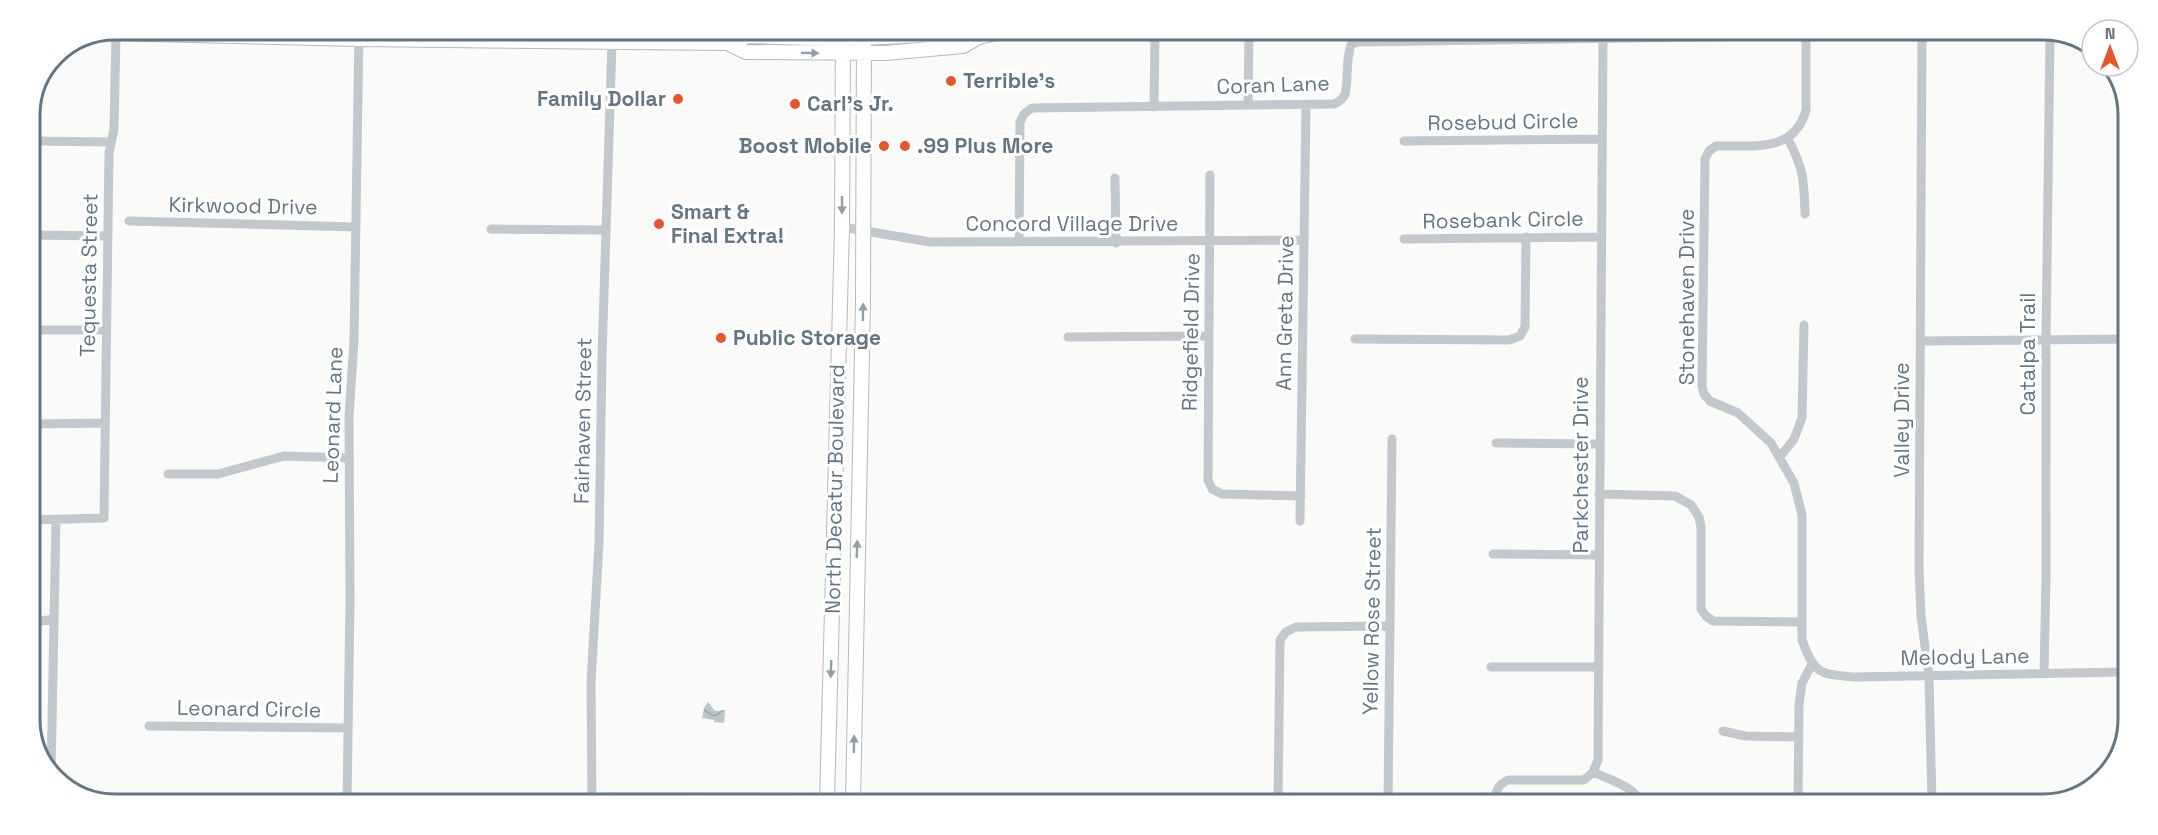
<svg xmlns="http://www.w3.org/2000/svg" width="2158" height="835" font-family="'Space Grotesk',sans-serif">
<defs>
<pattern id="water-waves" width="16" height="10" patternUnits="userSpaceOnUse" patternTransform="scale(1.5)"><rect width="16" height="10" fill="#bbc7cb"/><path d="M0 5q4-4 8 0t8 0" fill="none" stroke="#9ca6aa"/></pattern>
</defs>
<rect width="100%" height="100%" fill="#fafaf8"/>
<path fill="#e8e9e9" d="M 604,792 L 815,793 L 815,802 L 604,802 Z"/>
<path fill="url(#water-waves)" d="M 708,702 L 715,711 L 725,710 L 724,723 L 714,722 L 714,720 L 702,718 L 704,708 Z"/>
<g fill="none" stroke-linecap="round" stroke-linejoin="round">
<defs>
<path id="primary" d="M 108,33 L 358,39 L 727,43 L 748,36 L 842,39 L 964,33 L 979,37
M 727,43 L 746,52 L 885,53 L 963,46 L 979,37 L 1001,32
M 827,802 L 842,227 L 843,32
M 853,802 L 863,302 L 864,32"/>
</defs>
<use href="#primary" stroke="#b5babe" stroke-width="16"/>
<path stroke="#c3c8cc" stroke-width="9" d="M 1922,34 L 1919,570 L 1921,616 L 1929,676 L 1932,805
M 1806,36 L 1806,110 C 1794,154 1752,145 1716,146 L 1709,151 L 1705,159 L 1702,386 L 1704,394 L 1710,401 L 1738,413 L 1771,443 L 1794,483 L 1802,515 L 1802,640 C 1814,674 1820,674 1854,677 L 2124,672
M 1248,105 L 1249,33
M 1154,107 L 1155,32
M 1788,139 C 1804,169 1804,181 1805,214
M 30,141 L 111,142
M 1404,141 L 1602,139
M 1210,175 L 1208,480 L 1212,489 L 1222,494 L 1301,496
M 1115,178 L 1116,243
M 129,221 L 356,227
M 842,227 L 930,242 L 1304,240
M 491,229 L 606,230
M 30,235 L 108,236
M 1404,239 L 1601,237
M 1019,242 L 1020,122 L 1024,114 L 1032,108 L 1334,104 C 1339,102 1343,99 1345,94 C 1349,79 1345,62 1351,45 L 1357,42 L 1908,34
M 30,330 L 106,330
M 1068,337 L 1209,336
M 1355,339 L 1509,340 L 1520,336 L 1525,327 L 1526,237
M 1920,341 L 2126,339
M 30,424 L 105,423
M 1496,443 L 1600,444
M 1780,457 L 1794,439 L 1802,418 L 1804,325
M 168,474 L 218,474 L 284,456 L 349,458
M 1599,494 L 1675,496 L 1691,505 L 1699,517 L 1701,527 L 1701,609 L 1706,616 L 1713,621 L 1802,622
M 30,520 L 104,518 L 109,153 L 114,129 L 116,33
M 1300,521 L 1306,105
M 1493,554 L 1599,555
M 30,623 L 54,619
M 1491,667 L 1598,667
M 2044,673 L 2046,578 L 2046,340 L 2050,35
M 149,726 L 348,728
M 1723,731 L 1745,736 L 1798,737
M 1593,772 C 1610,780 1634,786 1642,804
M 51,774 L 56,519
M 347,801 L 350,602 L 349,416 L 354,341 L 359,31
M 592,802 L 591,682 L 599,543 L 602,357 L 612,42
M 1278,803 L 1280,640 L 1286,632 L 1296,627 L 1390,626
M 1388,803 L 1392,439
M 1495,804 C 1495,792 1497,785 1508,780 L 1584,780 L 1593,772 L 1598,760 L 1603,39
M 1798,804 L 1799,705 L 1802,683 L 1812,664"/>
<use href="#primary" stroke="#fff" stroke-width="14"/>
</g>
<defs><path id="oneway-solid" d="M-6-.8H1V-3.2L6.5 0L1 3.2V.8H-6Z" transform="scale(1.5)"/></defs>
<g fill="#939fa8">
<use href="#oneway-solid" transform="translate(810 53) rotate(1)"/>
<use href="#oneway-solid" transform="translate(842 205) rotate(90)"/>
<use href="#oneway-solid" transform="translate(863 312) rotate(-89)"/>
<use href="#oneway-solid" transform="translate(857 549) rotate(-88)"/>
<use href="#oneway-solid" transform="translate(831 669) rotate(92)"/>
<use href="#oneway-solid" transform="translate(854 744) rotate(-89)"/>
</g>
<g fill="#e4572e" stroke="#fff" stroke-width="2">
<circle cx="951" cy="81" r="6"/>
<circle cx="678" cy="99" r="6"/>
<circle cx="795" cy="104" r="6"/>
<circle cx="884" cy="146" r="6"/>
<circle cx="905" cy="146" r="6"/>
<circle cx="659" cy="224" r="6"/>
<circle cx="721" cy="338" r="6"/>
</g>
<g text-anchor="middle" stroke-width="6" stroke-linejoin="round" paint-order="stroke">
<g font-size="21" font-weight="bold" fill="#657683" stroke="#fff" text-anchor="start">
<text x="963" y="88">Terrible's</text>
<text x="666" y="106" text-anchor="end">Family Dollar</text>
<text x="807" y="111">Carl's Jr.</text>
<text x="872" y="153" text-anchor="end">Boost Mobile</text>
<text x="917" y="153">.99 Plus More</text>
<text x="671" y="219">Smart &amp;<tspan x="671" dy="24">Final Extra!</tspan></text>
<text x="733" y="345">Public Storage</text>
</g>
<g font-size="21" fill="#657683" stroke="#fff">
<text transform="translate(1273 85) rotate(-2)" y="7">Coran Lane</text>
<text transform="translate(1503 122) rotate(-1)" y="7">Rosebud Circle</text>
<text transform="translate(243 206) rotate(1)" y="7">Kirkwood Drive</text>
<text transform="translate(1503 220) rotate(-1)" y="7">Rosebank Circle</text>
<text x="1072" y="231">Concord Village Drive</text>
<text transform="translate(89 275) rotate(-89)" y="7">Tequesta Street</text>
<text transform="translate(1687 297) rotate(-90)" y="7">Stonehaven Drive</text>
<text transform="translate(1285 313) rotate(-89)" y="7">Ann Greta Drive</text>
<text transform="translate(1191 332) rotate(-89)" y="7">Ridgefield Drive</text>
<text transform="translate(2028 354) rotate(-90)" y="7">Catalpa Trail</text>
<text transform="translate(333 415) rotate(-88)" y="7">Leonard Lane</text>
<text transform="translate(1902 420) rotate(-90)" y="7">Valley Drive</text>
<text transform="translate(583 421) rotate(-89)" y="7">Fairhaven Street</text>
<text transform="translate(1581 465) rotate(-90)" y="7">Parkchester Drive</text>
<text transform="translate(835 489) rotate(-89)" y="7">North Decatur Boulevard</text>
<text transform="translate(1372 621) rotate(-89)" y="7">Yellow Rose Street</text>
<text transform="translate(1965 657) rotate(-1)" y="7">Melody Lane</text>
<text transform="translate(249 709) rotate(1)" y="7">Leonard Circle</text>
</g>
</g>
<path d="M0 0H2158V835H0ZM115 40H2043A75 75 0 0 1 2118 115V719A75 75 0 0 1 2043 794H115A75 75 0 0 1 40 719V115A75 75 0 0 1 115 40Z" fill="#fff" fill-rule="evenodd"/>
<path fill="none" stroke="#657683" stroke-width="3" d="M115 40H2043A75 75 0 0 1 2118 115V719A75 75 0 0 1 2043 794H115A75 75 0 0 1 40 719V115A75 75 0 0 1 115 40Z"/>
<g transform="translate(2110 48)"><circle r="28" fill="#ffffff" stroke="#c1c8cd" stroke-width="1.5"/>
<path d="M0-4.5L10 22L0 15L-10 22Z" fill="#e4572e"/>
<text y="-9" font-size="16" font-weight="bold" text-anchor="middle" fill="#657683">N</text>
</g>
</svg>
